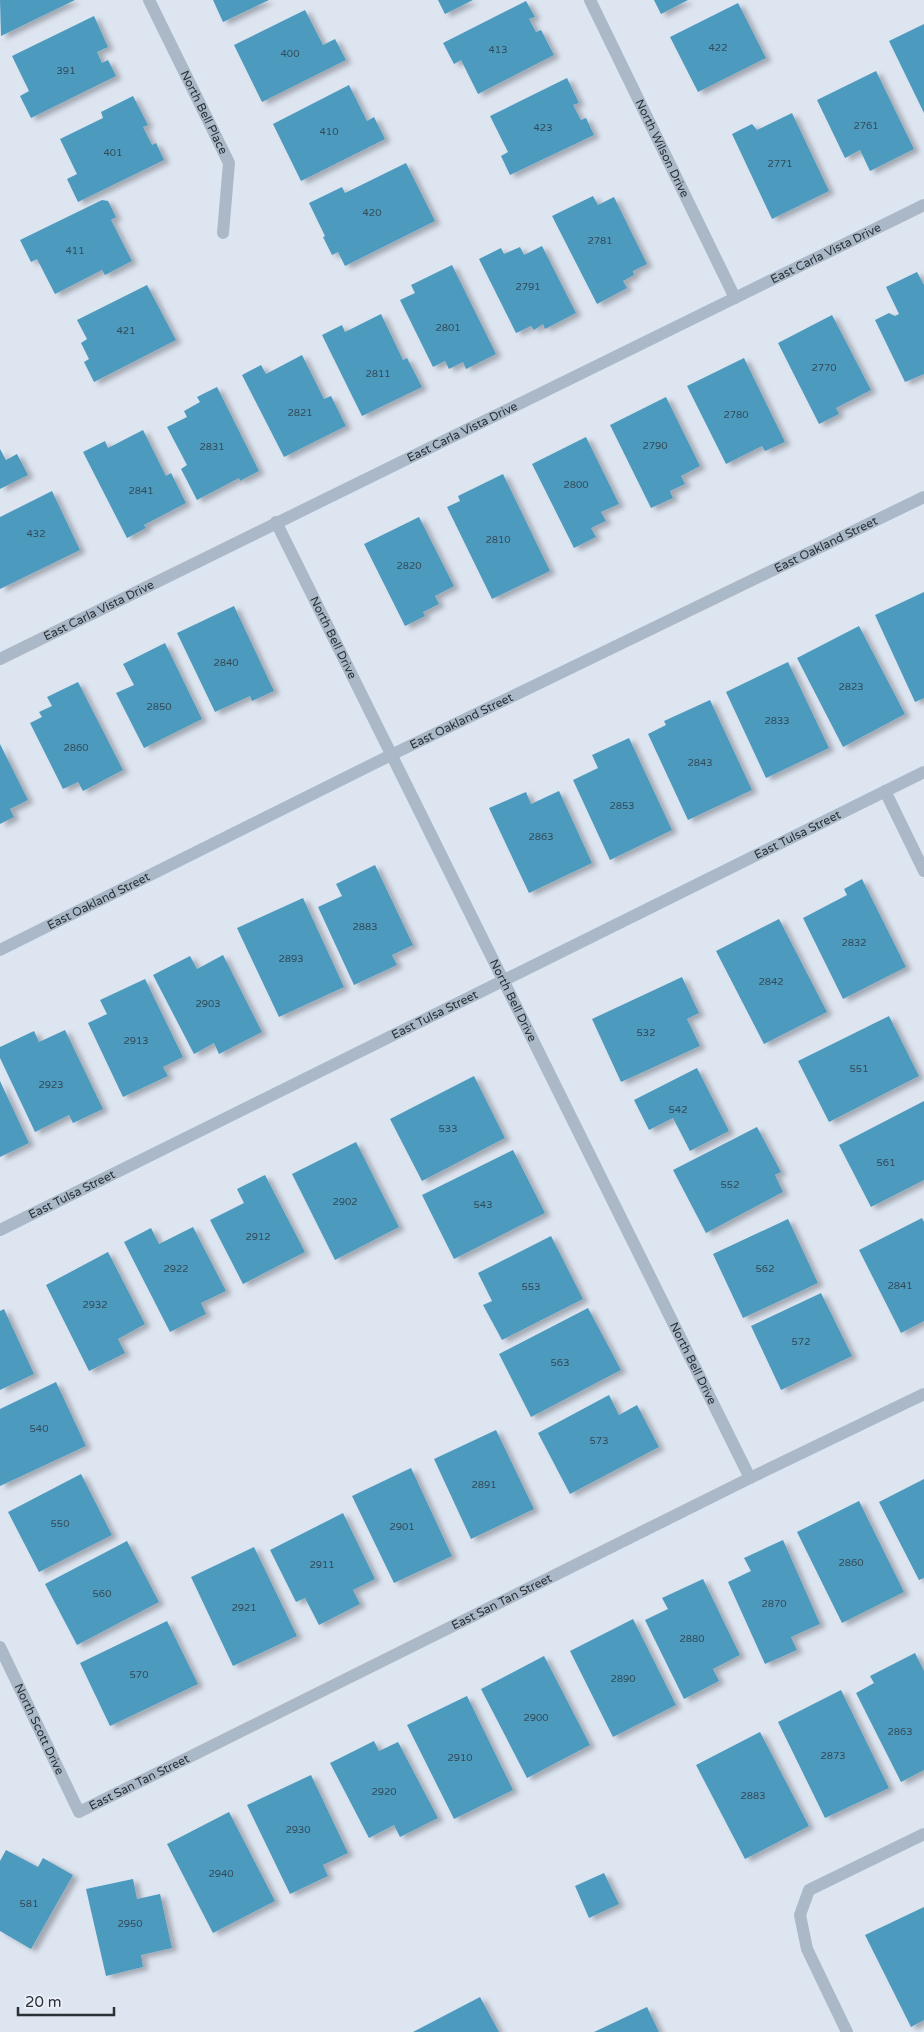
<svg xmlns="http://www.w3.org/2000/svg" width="924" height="2032" font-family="'Varela Round',sans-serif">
<defs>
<filter id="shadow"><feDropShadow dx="5.5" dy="3" stdDeviation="2.5" flood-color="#0004"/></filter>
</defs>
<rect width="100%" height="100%" fill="#dde5f1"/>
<path fill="#4e9abf" filter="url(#shadow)" d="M 0,0 L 75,0 L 1,36 Z
M 213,0 L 269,0 L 223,22 Z
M 438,0 L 473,0 L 445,14 Z
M 654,0 L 688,0 L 661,14 Z
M 526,1 L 535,17 L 529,19 L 536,32 L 541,30 L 554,55 L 478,94 L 461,60 L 454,64 L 443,43 Z
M 738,3 L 766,58 L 698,92 L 670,37 Z
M 305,10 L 323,45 L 335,39 L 346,60 L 262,102 L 234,45 Z
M 94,16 L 108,47 L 97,52 L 102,63 L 108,60 L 116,76 L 31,118 L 20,96 L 29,91 L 12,56 Z
M 924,24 L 924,113 L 889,41 Z
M 876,71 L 914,149 L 870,171 L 860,150 L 845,158 L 817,100 Z
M 567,78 L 579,103 L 573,105 L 581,120 L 586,118 L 594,135 L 510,175 L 501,156 L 508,152 L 490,116 Z
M 349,85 L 367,121 L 374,117 L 385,139 L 301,181 L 273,124 Z
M 133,96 L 148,125 L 143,127 L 152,145 L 156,143 L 164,160 L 78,202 L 67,179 L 77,174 L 60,139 L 103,118 L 101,112 Z
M 792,113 L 829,191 L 772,219 L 732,134 L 752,124 L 757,130 Z
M 406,163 L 435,221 L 345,266 L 338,252 L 332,255 L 323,237 L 325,236 L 309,203 L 342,187 L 345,193 Z
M 593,196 L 598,205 L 614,197 L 647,264 L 633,271 L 634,275 L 623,281 L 627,288 L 597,304 L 552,216 Z
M 102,200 L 108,201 L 116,217 L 111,220 L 132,261 L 105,275 L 102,270 L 55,294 L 37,259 L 31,262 L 20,240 Z
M 542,246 L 576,313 L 545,329 L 543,324 L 534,330 L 531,326 L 516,333 L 479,259 L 501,248 L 504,254 L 520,247 L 524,255 Z
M 452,265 L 496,354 L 466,369 L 463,362 L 449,369 L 445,361 L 433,367 L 400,300 L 415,293 L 411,285 Z
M 917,272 L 924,285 L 924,374 L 905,382 L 875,320 L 889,313 L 895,316 L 899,314 L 886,287 Z
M 147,285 L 176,340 L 94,382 L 84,362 L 89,359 L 81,343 L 87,339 L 77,320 Z
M 381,314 L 403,360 L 407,358 L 422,387 L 362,416 L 322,335 L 342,325 L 345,332 Z
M 832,315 L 871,390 L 836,408 L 839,414 L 819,424 L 778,343 Z
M 302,355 L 324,399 L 331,396 L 346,426 L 284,457 L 242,375 L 261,365 L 266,374 Z
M 744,358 L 785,442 L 765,451 L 762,446 L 726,464 L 687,386 Z
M 217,387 L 259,471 L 240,481 L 239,478 L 197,500 L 181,469 L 187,465 L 167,427 L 187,417 L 184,411 L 200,402 L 197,397 Z
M 666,397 L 700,466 L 681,476 L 685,484 L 670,491 L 673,498 L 651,508 L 610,425 Z
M 143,430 L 166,476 L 171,473 L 186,503 L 144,525 L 146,528 L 127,538 L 83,452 L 105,441 L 108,448 Z
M 586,437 L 619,504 L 601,512 L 606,521 L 591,528 L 596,537 L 574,548 L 532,464 Z
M 0,449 L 6,460 L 17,454 L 28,475 L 0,489 Z
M 503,474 L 550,571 L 492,599 L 447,507 L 460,501 L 458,496 Z
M 52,491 L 80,550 L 0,589 L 0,517 Z
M 419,517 L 454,586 L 435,596 L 439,604 L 423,612 L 425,616 L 405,626 L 364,544 Z
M 924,592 L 924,698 L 915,702 L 875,615 Z
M 234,606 L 274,691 L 252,701 L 250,696 L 215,712 L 177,633 Z
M 859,626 L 905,714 L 843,747 L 797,658 Z
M 165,643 L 202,719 L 144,748 L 116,693 L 134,685 L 123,664 Z
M 788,662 L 829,748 L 766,778 L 726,692 Z
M 78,682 L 123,770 L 83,791 L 78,782 L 63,789 L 30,723 L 42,717 L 39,712 L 52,706 L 47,697 Z
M 710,700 L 752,790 L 688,820 L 648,734 L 666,725 L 664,721 Z
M 629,738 L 672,830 L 610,860 L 573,780 L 598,768 L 592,755 Z
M 0,744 L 28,800 L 10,809 L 14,817 L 0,824 Z
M 559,791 L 592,863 L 529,893 L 489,808 L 526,792 L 531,804 Z
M 375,865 L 413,945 L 392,955 L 397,965 L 354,985 L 318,907 L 342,896 L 336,884 Z
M 862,879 L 906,967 L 843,999 L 803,918 L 847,895 L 844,889 Z
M 303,898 L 344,987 L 279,1017 L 237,928 Z
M 779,919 L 827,1012 L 764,1044 L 716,951 Z
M 223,955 L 262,1032 L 219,1054 L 214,1043 L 194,1054 L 153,975 L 190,956 L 197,969 Z
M 682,977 L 699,1013 L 687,1019 L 700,1046 L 621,1082 L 592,1019 Z
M 145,979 L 183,1057 L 163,1067 L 168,1076 L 123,1097 L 88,1023 L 107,1014 L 100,1000 Z
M 889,1016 L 919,1076 L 829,1122 L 798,1061 Z
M 65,1030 L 103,1109 L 73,1123 L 69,1115 L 35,1132 L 0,1058 L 0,1047 L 34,1031 L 39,1042 Z
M 697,1068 L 729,1131 L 690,1151 L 673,1118 L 649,1130 L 634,1100 Z
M 474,1076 L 505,1138 L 422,1181 L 390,1119 Z
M 0,1081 L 29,1143 L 0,1157 Z
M 924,1101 L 924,1180 L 871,1207 L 839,1145 Z
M 757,1127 L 781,1172 L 775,1175 L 783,1192 L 706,1233 L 673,1170 Z
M 356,1142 L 399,1227 L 335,1260 L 292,1174 Z
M 513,1150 L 545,1213 L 454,1259 L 422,1195 Z
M 265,1175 L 305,1252 L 243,1284 L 210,1220 L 244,1203 L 237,1189 Z
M 922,1218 L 924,1222 L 924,1321 L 901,1333 L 859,1250 Z
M 788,1219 L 818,1283 L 743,1318 L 713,1254 Z
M 193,1227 L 226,1291 L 201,1303 L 206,1314 L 170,1332 L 124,1242 L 151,1228 L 159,1244 Z
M 551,1236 L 583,1299 L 502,1340 L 483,1305 L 492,1301 L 478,1273 Z
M 108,1252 L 145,1324 L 118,1339 L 125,1353 L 89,1371 L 46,1285 Z
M 821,1293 L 852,1356 L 781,1390 L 751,1326 Z
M 588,1308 L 621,1370 L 531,1417 L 499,1354 Z
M 4,1309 L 34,1374 L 0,1390 L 0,1311 Z
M 56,1382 L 86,1446 L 0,1486 L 0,1409 Z
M 609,1395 L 619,1415 L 637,1405 L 659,1447 L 570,1494 L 538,1433 Z
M 496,1430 L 534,1509 L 471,1539 L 434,1459 Z
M 411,1468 L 452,1556 L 394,1583 L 352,1496 Z
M 81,1474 L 112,1535 L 39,1572 L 8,1512 Z
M 924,1479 L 924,1578 L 919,1580 L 879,1502 Z
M 859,1501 L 904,1592 L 842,1623 L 797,1532 Z
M 343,1513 L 375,1579 L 353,1590 L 360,1604 L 319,1625 L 305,1598 L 296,1602 L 270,1550 Z
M 783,1540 L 820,1624 L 791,1637 L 797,1650 L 765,1664 L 728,1582 L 751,1571 L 744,1558 Z
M 127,1541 L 159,1602 L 77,1645 L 45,1584 Z
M 254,1547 L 297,1636 L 233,1666 L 191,1577 Z
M 703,1579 L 740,1655 L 713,1669 L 719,1681 L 684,1699 L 645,1620 L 668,1609 L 662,1598 Z
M 633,1619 L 676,1705 L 613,1737 L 570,1651 Z
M 167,1621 L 198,1684 L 110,1726 L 80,1663 Z
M 915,1653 L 924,1671 L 924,1770 L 901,1782 L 856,1693 L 874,1683 L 870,1676 Z
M 544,1656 L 590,1745 L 527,1778 L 481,1689 Z
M 841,1690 L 889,1788 L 825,1818 L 778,1722 Z
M 467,1696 L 513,1790 L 454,1819 L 407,1725 Z
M 760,1732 L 809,1826 L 745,1859 L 696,1765 Z
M 374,1741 L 379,1751 L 398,1742 L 438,1818 L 400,1837 L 394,1825 L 369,1838 L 330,1763 Z
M 311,1775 L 348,1853 L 323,1865 L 328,1876 L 290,1894 L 247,1805 Z
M 229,1812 L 275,1901 L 213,1933 L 167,1844 Z
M 6,1850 L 38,1867 L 43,1858 L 73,1875 L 31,1949 L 0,1931 L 0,1861 Z
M 604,1873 L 619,1904 L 589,1918 L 575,1886 Z
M 133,1879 L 137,1899 L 160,1894 L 172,1948 L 141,1955 L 143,1967 L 106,1976 L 86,1889 Z
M 924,1907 L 924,2020 L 911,2027 L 865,1935 Z
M 480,1997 L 499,2032 L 413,2032 Z
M 647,2007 L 659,2032 L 594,2032 Z"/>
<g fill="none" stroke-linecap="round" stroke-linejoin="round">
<g stroke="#aab8c8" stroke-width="12">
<path id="s1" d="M 149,0 L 229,163 L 223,233"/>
<path id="s2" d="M 590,0 L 735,298"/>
<path id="s3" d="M 276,522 L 750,1478"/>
<path id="s4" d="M 0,659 L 924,205"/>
<path d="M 885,791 L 924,871"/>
<path id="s5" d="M 0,950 L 391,755 L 924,497"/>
<path id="s6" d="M 0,1230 L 924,772"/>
<path id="s7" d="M 0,1647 L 79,1812 L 750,1478 L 924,1394"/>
<path d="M 847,2032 L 807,1949 L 800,1915 L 809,1890 L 924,1834"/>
</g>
</g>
<g text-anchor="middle" stroke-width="4.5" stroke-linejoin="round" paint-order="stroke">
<g font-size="10" fill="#324b58">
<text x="718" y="51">422</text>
<text x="498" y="53">413</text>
<text x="290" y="57">400</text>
<text x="66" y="74">391</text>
<text x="866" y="129">2761</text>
<text x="543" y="131">423</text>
<text x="329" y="135">410</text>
<text x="113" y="156">401</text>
<text x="780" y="167">2771</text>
<text x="372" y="216">420</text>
<text x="600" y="244">2781</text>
<text x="75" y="254">411</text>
<text x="528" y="290">2791</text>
<text x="448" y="331">2801</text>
<text x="126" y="334">421</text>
<text x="824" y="371">2770</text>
<text x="378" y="377">2811</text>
<text x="300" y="416">2821</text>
<text x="736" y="418">2780</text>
<text x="655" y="449">2790</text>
<text x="212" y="450">2831</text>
<text x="576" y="488">2800</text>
<text x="141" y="494">2841</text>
<text x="36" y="537">432</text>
<text x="498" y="543">2810</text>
<text x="409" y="569">2820</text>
<text x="226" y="666">2840</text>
<text x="851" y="690">2823</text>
<text x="159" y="710">2850</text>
<text x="777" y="724">2833</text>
<text x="76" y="751">2860</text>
<text x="700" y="766">2843</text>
<text x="622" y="809">2853</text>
<text x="541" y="840">2863</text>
<text x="365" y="930">2883</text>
<text x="854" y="946">2832</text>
<text x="291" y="962">2893</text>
<text x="771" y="985">2842</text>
<text x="208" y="1007">2903</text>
<text x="646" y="1036">532</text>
<text x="136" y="1044">2913</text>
<text x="859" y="1072">551</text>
<text x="51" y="1088">2923</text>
<text x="678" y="1113">542</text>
<text x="448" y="1132">533</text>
<text x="886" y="1166">561</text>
<text x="730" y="1188">552</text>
<text x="345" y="1205">2902</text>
<text x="483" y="1208">543</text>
<text x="258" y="1240">2912</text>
<text x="176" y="1272">2922</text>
<text x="765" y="1272">562</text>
<text x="900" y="1289">2841</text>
<text x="531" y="1290">553</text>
<text x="95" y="1308">2932</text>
<text x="801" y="1345">572</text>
<text x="560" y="1366">563</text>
<text x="39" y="1432">540</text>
<text x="599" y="1444">573</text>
<text x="484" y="1488">2891</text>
<text x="60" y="1527">550</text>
<text x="402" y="1530">2901</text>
<text x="851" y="1566">2860</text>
<text x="322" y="1568">2911</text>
<text x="102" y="1597">560</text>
<text x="774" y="1607">2870</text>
<text x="244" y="1611">2921</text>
<text x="692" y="1642">2880</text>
<text x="139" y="1678">570</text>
<text x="623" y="1682">2890</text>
<text x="536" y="1721">2900</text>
<text x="900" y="1735">2863</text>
<text x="833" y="1759">2873</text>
<text x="460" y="1761">2910</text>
<text x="384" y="1795">2920</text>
<text x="753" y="1799">2883</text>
<text x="298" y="1833">2930</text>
<text x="221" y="1877">2940</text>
<text x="29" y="1907">581</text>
<text x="130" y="1927">2950</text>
</g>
<g font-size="12" fill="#293136" stroke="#eaeff9">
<text dy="4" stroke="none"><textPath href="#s1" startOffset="125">North Bell Place</textPath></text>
<text dy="4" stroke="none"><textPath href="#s2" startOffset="165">North Wilson Drive</textPath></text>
<text dy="4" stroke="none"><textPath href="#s4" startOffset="920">East Carla Vista Drive</textPath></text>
<text dy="4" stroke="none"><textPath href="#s4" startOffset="515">East Carla Vista Drive</textPath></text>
<text dy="4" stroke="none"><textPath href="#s5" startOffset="920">East Oakland Street</textPath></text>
<text dy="4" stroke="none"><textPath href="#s4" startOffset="110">East Carla Vista Drive</textPath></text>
<text dy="4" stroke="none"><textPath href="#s3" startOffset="129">North Bell Drive</textPath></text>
<text dy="4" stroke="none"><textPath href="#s5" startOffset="515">East Oakland Street</textPath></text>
<text dy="4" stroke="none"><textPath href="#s6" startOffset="890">East Tulsa Street</textPath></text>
<text dy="4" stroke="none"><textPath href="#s5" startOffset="110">East Oakland Street</textPath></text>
<text dy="4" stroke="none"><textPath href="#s3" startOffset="534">North Bell Drive</textPath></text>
<text dy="4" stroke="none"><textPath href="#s6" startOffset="485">East Tulsa Street</textPath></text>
<text dy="4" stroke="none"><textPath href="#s6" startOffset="80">East Tulsa Street</textPath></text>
<text dy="4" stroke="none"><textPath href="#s3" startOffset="939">North Bell Drive</textPath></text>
<text dy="4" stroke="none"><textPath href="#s7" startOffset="655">East San Tan Street</textPath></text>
<text dy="4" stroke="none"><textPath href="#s7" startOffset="91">North Scott Drive</textPath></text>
<text dy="4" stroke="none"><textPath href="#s7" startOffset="250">East San Tan Street</textPath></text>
</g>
</g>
<path d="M18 2007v8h96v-8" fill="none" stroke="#293136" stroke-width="2.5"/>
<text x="25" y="2007" font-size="15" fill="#293136" stroke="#eaeff9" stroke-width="4" paint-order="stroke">20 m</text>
</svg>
